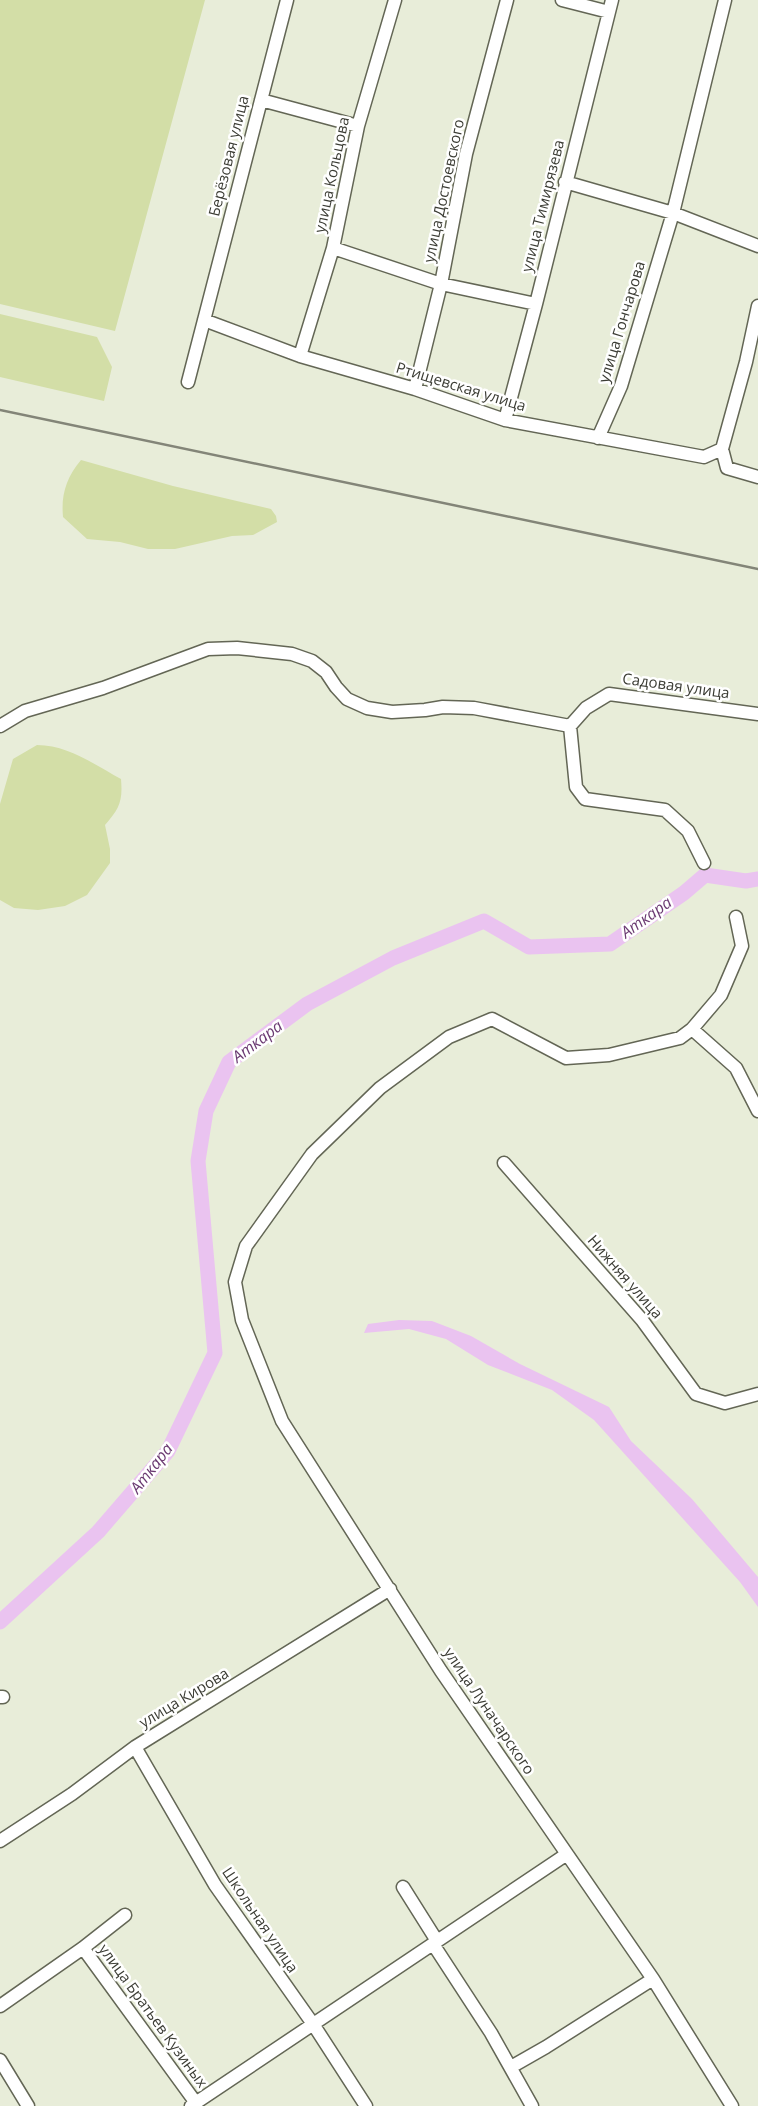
<svg xmlns="http://www.w3.org/2000/svg" width="758" height="2106" font-family="'Open Sans',sans-serif">
<rect width="100%" height="100%" fill="#e8edd9"/>
<path fill="#d3dea7" d="M 0,0 L 205,0 L 115,331 L 0,304 Z
M 0,314 L 97,337 L 112,367 L 104,401 L 0,377 Z
M 81,460 L 173,486 L 271,509 L 276,516 L 277,522 L 253,535 L 232,536 L 175,549 L 148,549 L 120,542 L 87,539 L 63,517 C 61,495 66,478 81,460 Z
M 37,745 C 68,745 95,765 121,779 C 123,802 119,809 105,825 L 110,849 L 110,863 L 87,895 L 65,906 L 38,910 L 14,908 L 0,900 L 0,804 L 13,759 Z"/>
<path fill="#eac3f0" d="M 399,1320 L 432,1321 L 471,1336 L 520,1364 L 609,1407 L 631,1441 L 692,1499 L 758,1577 L 758,1607 L 740,1582 L 594,1420 L 552,1390 L 488,1365 L 446,1339 L 409,1329 L 364,1333 L 368,1324 Z"/>
<g fill="none" stroke-linecap="round" stroke-linejoin="round">
<path stroke="#eac3f0" stroke-width="15" d="M 0,1622 L 98,1532 L 168,1451 L 215,1353 L 198,1161 L 206,1111 L 229,1062 L 307,1004 L 393,958 L 484,921 L 529,947 L 610,944 L 684,893 L 705,875 L 746,881 L 758,879"/>
<defs>
<path id="minor" d="M 562,0 L 609,12
M 261,100 L 358,126
M 565,182 L 673,213 L 758,246
M 333,248 L 441,284 L 536,304
M 204,320 L 300,356 L 415,389 L 505,420 L 704,457 L 722,449 L 727,468 L 758,477
M 300,356 L 333,248 L 358,126 L 395,0
M 188,382 L 287,0
M 415,389 L 441,284 L 466,154 L 507,0
M 505,420 L 536,304 L 612,0
M 598,438 L 621,386 L 673,213 L 725,0
M 722,449 L 746,362 L 758,306
M 0,726 L 25,711 L 103,688 L 208,649 L 237,648 L 292,654 L 312,661 L 326,672 L 336,687 L 347,699 L 367,708 L 392,712 L 425,710 L 443,707 L 474,708 L 570,726
M 570,726 L 576,787 L 585,799 L 665,810 L 688,831 L 704,863
M 570,726 L 586,708 L 609,694 L 758,714
M 692,1029 L 736,1068 L 758,1111
M 504,1163 L 642,1320 L 696,1394 L 725,1403 L 758,1394
M 0,1697 L 3,1697
M 135,1747 L 215,1885 L 313,2024 L 366,2106
M 0,1841 L 72,1794 L 135,1747 L 390,1589
M 403,1887 L 437,1941
M 433,1944 L 491,2033 L 532,2106
M 83,1948 L 196,2103
M 0,2006 L 83,1948 L 125,1915
M 0,2060 L 28,2106
M 511,2067 L 546,2047 L 653,1979
M 191,2106 L 567,1854
M 732,2106 L 653,1979 L 441,1671 L 282,1421 L 242,1320 L 235,1282 L 246,1246 L 312,1154 L 380,1088 L 449,1037 L 492,1019 L 566,1058 L 609,1055 L 680,1038 L 692,1029 L 721,995 L 742,946 L 736,917"/>
</defs>
<use href="#minor" stroke="#636655" stroke-width="15"/>
<use href="#minor" stroke="#fff" stroke-width="12"/>
<path stroke="#838578" stroke-width="2.5" d="M 0,410 L 758,569"/>
</g>
<g text-anchor="middle" stroke-width="5" stroke-linejoin="round" paint-order="stroke">
<g font-size="15" fill="#3b3c34" stroke="#fff">
<text transform="translate(229 156) rotate(-76)" y="5">Берёзовая улица</text>
<text transform="translate(332 175) rotate(-78)" y="5">улица Кольцова</text>
<text transform="translate(444 191) rotate(-78)" y="5">улица Достоевского</text>
<text transform="translate(543 206) rotate(-76)" y="5">улица Тимирязева</text>
<text transform="translate(622 322) rotate(-73)" y="5">улица Гончарова</text>
<text transform="translate(461 387) rotate(17)" y="5">Ртищевская улица</text>
<text transform="translate(676 686) rotate(8)" y="5">Садовая улица</text>
<text transform="translate(625 1277) rotate(49)" y="5">Нижняя улица</text>
<text transform="translate(184 1698) rotate(-31)" y="5">улица Кирова</text>
<text transform="translate(489 1711) rotate(56)" y="5">улица Луначарского</text>
<text transform="translate(260 1920) rotate(56)" y="5">Школьная улица</text>
<text transform="translate(153 2016) rotate(54)" y="5">улица Братьев Кузиных</text>
</g>
<g font-size="16" font-style="italic" fill="#6b3a72" stroke="#fff">
<text transform="translate(646 917) rotate(-36)" y="6">Аткара</text>
<text transform="translate(257 1041) rotate(-37)" y="6">Аткара</text>
<text transform="translate(151 1468) rotate(-52)" y="6">Аткара</text>
</g>
</g>
</svg>
